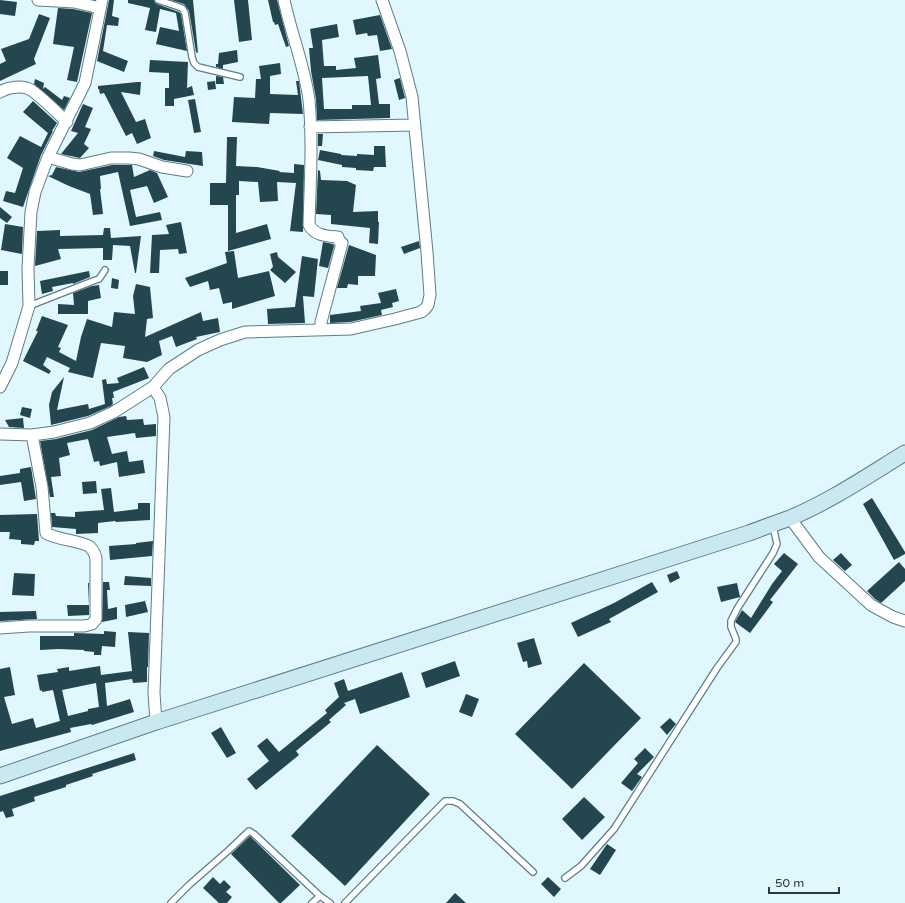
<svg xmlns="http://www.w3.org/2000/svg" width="905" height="903" font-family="'Varela Round',sans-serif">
<rect width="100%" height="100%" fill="#e1f7fe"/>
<path fill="#24464f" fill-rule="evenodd" d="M 0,0 L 17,2 L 15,16 L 0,14 Z
M 109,0 L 114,0 L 112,16 L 119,18 L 118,26 L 107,25 L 103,51 L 128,61 L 124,72 L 97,61 Z
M 128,0 L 154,0 L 157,4 L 179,12 L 181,14 L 187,51 L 156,44 L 160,27 L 179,31 L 176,13 L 160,9 L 156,32 L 145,30 L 150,8 L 128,3 Z
M 171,0 L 193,0 L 198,53 L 196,52 L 189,11 L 184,4 Z
M 234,0 L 248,0 L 252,40 L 239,42 Z
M 268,0 L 277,0 L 289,46 L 286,47 L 278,24 L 275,25 L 274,22 L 273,22 Z
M 58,8 L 73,9 L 92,13 L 77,82 L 67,80 L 74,47 L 53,44 Z
M 39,14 L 50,18 L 34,59 L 36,64 L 0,81 L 0,64 L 6,61 L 1,49 L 29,39 Z
M 380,15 L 392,49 L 380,51 L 377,35 L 368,36 L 367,33 L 356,35 L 353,20 Z
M 337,24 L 339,37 L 322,40 L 324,66 L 336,66 L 336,70 L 356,68 L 354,58 L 378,55 L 381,78 L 376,79 L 379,104 L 390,104 L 390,118 L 317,120 L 316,99 L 311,71 L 309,48 L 313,48 L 310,29 ZM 368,76 L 371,105 L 352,105 L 352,109 L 324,109 L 322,78 Z
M 237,50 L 238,62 L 223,65 L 223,69 L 216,67 L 216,64 L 218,64 L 219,53 Z
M 150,60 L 188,62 L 187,88 L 192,86 L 194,95 L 174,99 L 174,106 L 165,106 L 165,88 L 169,88 L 169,73 L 149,72 Z
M 280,63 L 281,74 L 270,76 L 270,94 L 298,95 L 296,81 L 299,81 L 303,114 L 270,113 L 269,124 L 232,122 L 234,97 L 255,98 L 256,79 L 261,79 L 259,66 Z
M 216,76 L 223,77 L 224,84 L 216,84 Z
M 400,78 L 405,98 L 399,100 L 394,80 Z
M 35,79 L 44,83 L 43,89 L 45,87 L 62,100 L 64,96 L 70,98 L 64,110 L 34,84 Z
M 215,81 L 216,89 L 208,90 L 207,82 Z
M 137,82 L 141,82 L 140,95 L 121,92 L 136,122 L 145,119 L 151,138 L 137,144 L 132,133 L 126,136 L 104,93 L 100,94 L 99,89 L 98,89 L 98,86 Z
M 195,99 L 201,132 L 194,133 L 188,100 Z
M 33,101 L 57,123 L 52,131 L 53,131 L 41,155 L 23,207 L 3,201 L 6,191 L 15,193 L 23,168 L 7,158 L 20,136 L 41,147 L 48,133 L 23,112 Z
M 83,104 L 93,108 L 85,127 L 91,129 L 84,144 L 89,148 L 80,158 L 61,154 L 78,133 L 71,131 Z
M 318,134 L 323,134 L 322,146 L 318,146 Z
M 227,137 L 237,137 L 236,166 L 257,167 L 280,171 L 279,172 L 294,173 L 294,164 L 304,165 L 303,232 L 290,231 L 296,183 L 277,182 L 278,201 L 260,202 L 258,182 L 239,181 L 239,195 L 236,195 L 236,233 L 267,224 L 271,239 L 228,251 L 228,205 L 210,205 L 210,183 L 226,183 Z
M 374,146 L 385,146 L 386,167 L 374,167 L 373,171 L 356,170 L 356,168 L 342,167 L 342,165 L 318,160 L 320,150 L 341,154 L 341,155 L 357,156 L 357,154 L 374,155 Z
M 154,151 L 185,157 L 186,151 L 202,152 L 203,166 L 164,160 L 153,156 Z
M 112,165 L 132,165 L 134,177 L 150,170 L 157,173 L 168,197 L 154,203 L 147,186 L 130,190 L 136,217 L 160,212 L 162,220 L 130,226 L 118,172 L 100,176 L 101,189 L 100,189 L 103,214 L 93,215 L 90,194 L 69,186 L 48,176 L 52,175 L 56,167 L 79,172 Z
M 318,170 L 320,171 L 321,180 L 347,181 L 356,185 L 353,212 L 378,211 L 378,222 L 379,222 L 378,244 L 369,243 L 370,228 L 331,224 L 331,215 L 316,214 Z
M 0,207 L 12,217 L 7,223 L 0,218 Z
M 181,222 L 187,253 L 179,254 L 178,249 L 160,250 L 159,273 L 150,273 L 152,235 L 169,234 L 166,225 Z
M 5,224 L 23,227 L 22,254 L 1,250 Z
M 104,228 L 110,228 L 111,238 L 141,236 L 136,273 L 135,273 L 130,246 L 113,245 L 112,260 L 103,260 L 103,248 L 58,249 L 61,259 L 35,266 L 37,231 L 60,230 L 60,236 L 103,235 Z
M 419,241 L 420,248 L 404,254 L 401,247 Z
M 323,242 L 333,244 L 334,246 L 328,268 L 319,266 Z
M 349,245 L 376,255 L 375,276 L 358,276 L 358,285 L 348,284 L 347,288 L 337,288 Z
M 234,251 L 238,278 L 269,271 L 275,296 L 232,309 L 232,302 L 223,304 L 219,288 L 210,290 L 208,281 L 190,287 L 185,278 L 227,263 L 225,252 Z
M 277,252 L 278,257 L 296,272 L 285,283 L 270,270 L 273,267 L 270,254 Z
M 302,256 L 318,259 L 314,297 L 303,296 L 305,323 L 268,324 L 267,309 L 295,307 Z
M 0,271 L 8,271 L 8,285 L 0,285 Z
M 89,271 L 90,277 L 73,284 L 73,283 L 52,287 L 53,291 L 42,294 L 40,281 Z
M 112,278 L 119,280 L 118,289 L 111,288 Z
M 136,284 L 150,287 L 153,318 L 147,319 L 145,337 L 201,312 L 203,321 L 218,318 L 220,332 L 196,337 L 197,339 L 176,347 L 172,336 L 159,341 L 162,355 L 147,362 L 123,358 L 125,346 L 101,343 L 93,378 L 68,372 L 70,368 L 47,357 L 43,365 L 51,371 L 49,374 L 23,361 L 38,331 L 36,331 L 42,316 L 68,325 L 58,347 L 61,348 L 59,352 L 76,361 L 81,337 L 87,319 L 112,327 L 114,312 L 135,314 L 133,296 Z
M 99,285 L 101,298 L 88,301 L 88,314 L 58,314 L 58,304 L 74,305 L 73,293 L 92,286 Z
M 396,289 L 399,301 L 392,303 L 393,307 L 381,310 L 382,315 L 350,322 L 330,323 L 330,315 L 361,311 L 360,306 L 381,303 L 378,293 Z
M 144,367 L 149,378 L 113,392 L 114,398 L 112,398 L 113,404 L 111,406 L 88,416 L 51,425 L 49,405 L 52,392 L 64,377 L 57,410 L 88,404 L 89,409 L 105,404 L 102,380 L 106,379 L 107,384 L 119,383 L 117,378 Z
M 22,407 L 32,409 L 30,418 L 20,415 Z
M 126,416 L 127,420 L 143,419 L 144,425 L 156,424 L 156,436 L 136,438 L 135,433 L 107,437 L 112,454 L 127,451 L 129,462 L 143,460 L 145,473 L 119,477 L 117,462 L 100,466 L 99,461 L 94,462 L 88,439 L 67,443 L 70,455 L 59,458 L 61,476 L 51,477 L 54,497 L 50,497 L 40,441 L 56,439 L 92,430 L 119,417 Z
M 23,418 L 24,428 L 9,427 L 5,420 Z
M 31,467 L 36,499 L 24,501 L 21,482 L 0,485 L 0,476 L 20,473 L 20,469 Z
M 96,481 L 97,493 L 83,494 L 82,482 Z
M 111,488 L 114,512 L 138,509 L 138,503 L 150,503 L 150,520 L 116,522 L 115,521 L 98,523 L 98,533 L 76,534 L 76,529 L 52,527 L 51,513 L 55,513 L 56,516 L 75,517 L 75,512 L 104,510 L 101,489 Z
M 872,498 L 905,552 L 905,554 L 894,560 L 863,504 Z
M 37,514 L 39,541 L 35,541 L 34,545 L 21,544 L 21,540 L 9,539 L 10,532 L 0,532 L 0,515 Z
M 153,541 L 152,556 L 110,560 L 109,546 L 136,544 L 136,543 Z
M 784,553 L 798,564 L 770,600 L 773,602 L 765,613 L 750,633 L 735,622 L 742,610 L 751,618 L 772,584 L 782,571 L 774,564 Z
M 841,553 L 852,565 L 845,571 L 833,560 Z
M 899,562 L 905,569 L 905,581 L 881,603 L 875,599 L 867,591 Z
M 677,571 L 680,578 L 670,583 L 667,575 Z
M 14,573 L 35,574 L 34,596 L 12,595 Z
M 125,576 L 151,578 L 151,586 L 124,585 Z
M 103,582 L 109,582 L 110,590 L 107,590 L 108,609 L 117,607 L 117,619 L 102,622 Z
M 652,582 L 658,592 L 609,619 L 611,622 L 578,637 L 571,623 L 614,603 Z
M 88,583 L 89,583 L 89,615 L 68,616 L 67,605 L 89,605 Z
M 737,583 L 740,597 L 721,602 L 717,587 Z
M 145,601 L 148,612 L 126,617 L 125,605 Z
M 36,611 L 37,619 L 0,621 L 0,612 Z
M 104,631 L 116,632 L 115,647 L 102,646 L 101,655 L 94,655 L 94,652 L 84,651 L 84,650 L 58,649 L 40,650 L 40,636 L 74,636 L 74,633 L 104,634 Z
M 128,632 L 149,633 L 148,667 L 147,667 L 147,682 L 133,683 L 132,679 L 105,683 L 107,706 L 130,699 L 134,712 L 92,725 L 91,724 L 70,728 L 71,732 L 0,751 L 0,669 L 10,667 L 15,695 L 4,697 L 12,724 L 33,718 L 36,728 L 60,721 L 53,690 L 42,692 L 42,690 L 40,691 L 37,675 L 58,672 L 57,669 L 69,667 L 69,671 L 100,666 L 101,675 L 132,671 ZM 96,683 L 99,707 L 88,709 L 88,711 L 68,716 L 62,690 Z
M 534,638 L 542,664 L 528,668 L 527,661 L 523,662 L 517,643 Z
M 455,661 L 460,676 L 426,688 L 421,673 Z
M 584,663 L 641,718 L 572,789 L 515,734 Z
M 402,672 L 410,697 L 360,714 L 355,699 L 344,703 L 346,705 L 329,720 L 331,722 L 296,751 L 299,755 L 256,790 L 247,779 L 269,761 L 257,746 L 267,738 L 279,752 L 327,713 L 325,710 L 339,697 L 334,683 L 344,679 L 348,691 Z
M 466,694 L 479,699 L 472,717 L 459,712 Z
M 670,718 L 676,724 L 667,735 L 660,727 Z
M 221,727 L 236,753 L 227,758 L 211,733 Z
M 377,745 L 430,794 L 345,886 L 291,836 Z
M 645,748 L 654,757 L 637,774 L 642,777 L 632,791 L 621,783 L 638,763 L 634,759 Z
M 134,753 L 136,760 L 92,774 L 93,776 L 66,785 L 66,787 L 34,797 L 35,801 L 12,809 L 14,816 L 6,818 L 3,811 L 0,812 L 0,796 Z
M 584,797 L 605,817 L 582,840 L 562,819 Z
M 250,836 L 300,885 L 281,903 L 279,903 L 231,854 Z
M 607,844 L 616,850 L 600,875 L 590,869 Z
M 213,877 L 220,884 L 224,880 L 231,887 L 226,892 L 232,897 L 227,903 L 219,903 L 203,888 Z
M 548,877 L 561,889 L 554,897 L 541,884 Z
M 455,893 L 466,903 L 446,903 Z"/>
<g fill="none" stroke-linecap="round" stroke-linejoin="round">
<defs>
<path id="lane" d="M 158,0 L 182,8 L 185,13 L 192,57 L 194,63 L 198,67 L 240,77
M 29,306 L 93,281 L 99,279 L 105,270
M 565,878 L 581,866 L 614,829 L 717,668 L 736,642 L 736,639 L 731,627 L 731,621 L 737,609 L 773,553 L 777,544 L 773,526
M 171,903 L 189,885 L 229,850 L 249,831 L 254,834 L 320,896
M 312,903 L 320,896 L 330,903
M 345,903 L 445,801 L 453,801 L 460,804 L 533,872"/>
<path id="street" d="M 38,0 L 74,2 L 100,8
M 284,0 C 291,33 305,68 309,100 C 313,142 310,184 309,225 C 315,236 327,236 338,237 L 339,241 L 342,243 L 321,322 L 321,330
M 0,92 C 8,87 23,85 31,90 C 42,97 57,113 67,122
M 310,127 L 415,125
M 48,157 L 72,164 L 80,165 L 111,158 L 129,158 L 139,159 L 162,167 L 187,171
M 0,387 L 12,363 L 29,306 L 28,268 L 31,212 L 35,192 L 48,157 L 85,83 L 102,0
M 153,387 L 160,398 L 164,417 L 154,693 L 156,722
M 0,434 L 32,435 L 54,432 L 90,423 L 114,412 L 153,387 L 169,369 L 198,350 L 220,340 L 245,332 L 351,329 L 395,319 L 421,312 L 425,309 L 428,305 L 430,295 L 427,252 L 412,97 L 400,51 L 382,0
M 790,518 L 819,557 L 871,605 L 893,617 L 905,621
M 0,628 L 29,626 L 84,626 L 92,624 L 96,619 L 96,558 C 95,554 93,550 90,547 C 83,541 57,540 46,533 L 42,487 L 32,435"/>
<path id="secondary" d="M 0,776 L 156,722 L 749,533 C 762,528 776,523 790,518 C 829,502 869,475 905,453"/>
</defs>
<use href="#lane" stroke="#5b7e89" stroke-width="8"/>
<use href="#street" stroke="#5b7e89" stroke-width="13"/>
<use href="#secondary" stroke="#5b7e89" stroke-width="17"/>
<use href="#lane" stroke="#fff" stroke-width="5.5"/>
<use href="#street" stroke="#fff" stroke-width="11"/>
<use href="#secondary" stroke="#cae8f0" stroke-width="15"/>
</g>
<path d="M769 887v6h70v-6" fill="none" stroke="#28383c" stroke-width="2"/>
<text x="775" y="887" font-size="12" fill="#28383c" stroke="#e1f7fe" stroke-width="3" paint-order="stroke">50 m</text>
</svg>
